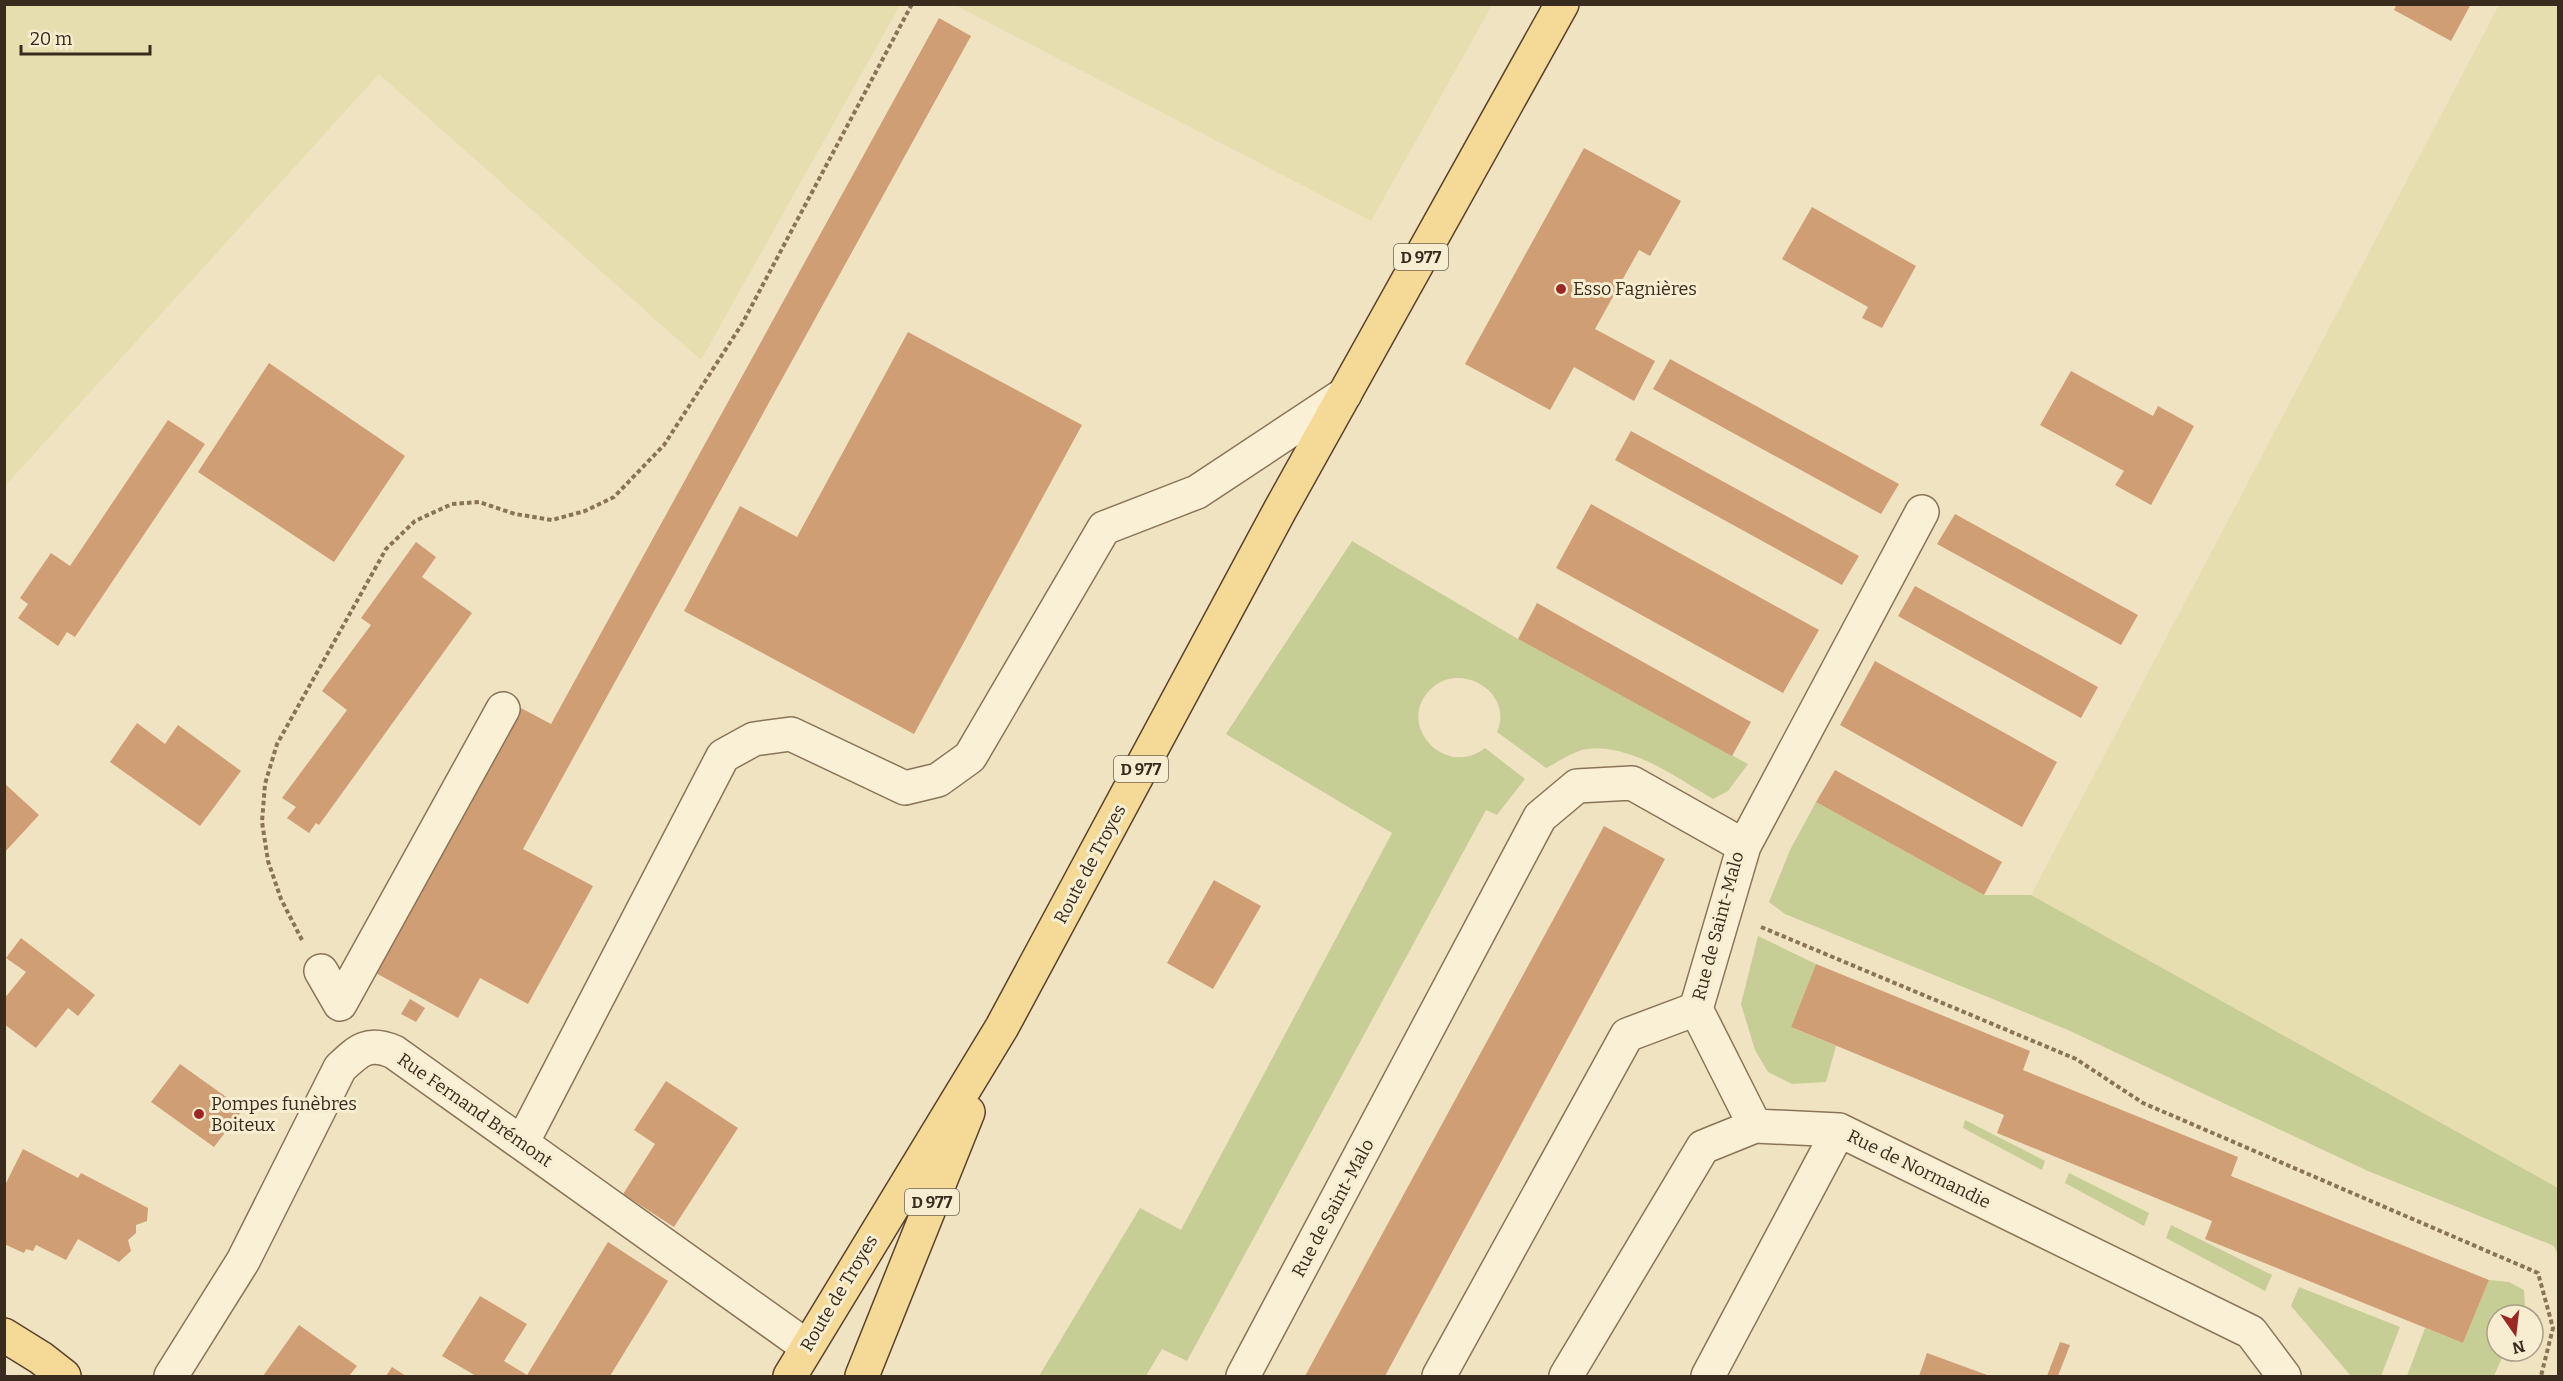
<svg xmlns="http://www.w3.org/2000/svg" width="2563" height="1381" font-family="Bitter,serif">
<rect width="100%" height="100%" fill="#f0e3c1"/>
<path fill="#e6deae" d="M 5,4 L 900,4 L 900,5 L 701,360 L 379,74 L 5,486 Z
M 955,5 L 1492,5 L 1371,221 Z
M 2499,5 L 2558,5 L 2558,1188 L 2031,895 Z"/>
<path fill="#c6ce95" d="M 1352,541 L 1518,639 L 1748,764 L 1728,791 L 1713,799 C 1677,778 1632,744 1588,749 C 1575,750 1558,762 1546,768 L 1497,732 C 1515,691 1457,658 1428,692 C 1397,728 1447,778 1485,748 L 1525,779 L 1497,815 L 1486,810 L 1187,1361 L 1162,1349 L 1146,1376 L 1039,1376 L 1140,1208 L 1181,1230 L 1392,833 L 1226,734 Z
M 1816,802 L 1984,895 L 2031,895 L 2558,1188 L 2558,1255 L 2554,1246 L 2368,1171 L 2068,1030 L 1785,914 L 1769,902 L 1790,850 Z
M 1758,936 L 1816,964 L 1791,1027 L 1836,1046 L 1826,1082 L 1792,1084 L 1768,1072 L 1755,1050 L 1741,1004 Z
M 1965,1120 L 2045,1161 L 2042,1170 L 1963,1128 Z
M 2069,1173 L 2149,1213 L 2144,1226 L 2065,1183 Z
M 2171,1225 L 2272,1275 L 2265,1291 L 2166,1238 Z
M 2489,1280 L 2509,1282 L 2524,1290 L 2525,1306 L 2521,1315 L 2497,1315 L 2497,1351 L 2505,1351 L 2494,1376 L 2407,1376 L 2425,1328 L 2463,1343 Z
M 2299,1287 L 2400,1327 L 2381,1376 L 2351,1376 L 2291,1306 Z"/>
<path fill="#d09e75" d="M 2397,4 L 2471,4 L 2451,41 L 2394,10 Z
M 939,18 L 971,36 L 523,849 L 593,886 L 528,1004 L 480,978 L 458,1018 L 374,972 L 519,707 L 551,724 Z
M 1584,148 L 1681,201 L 1650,256 L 1639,250 L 1595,329 L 1655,361 L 1634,401 L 1574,367 L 1550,410 L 1465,364 Z
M 1812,207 L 1916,266 L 1882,328 L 1862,318 L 1868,307 L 1782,259 Z
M 908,332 L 1082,425 L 914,734 L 684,611 L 740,506 L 797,537 Z
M 1670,359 L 1899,484 L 1881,514 L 1653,389 Z
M 269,363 L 405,456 L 334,562 L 198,472 Z
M 2071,371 L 2153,416 L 2158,406 L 2194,426 L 2151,505 L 2115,485 L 2124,471 L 2040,425 Z
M 168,420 L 205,444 L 75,637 L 67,632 L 58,646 L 18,618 L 28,604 L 20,598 L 51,553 L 70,566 Z
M 1631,431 L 1859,556 L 1842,585 L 1615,460 Z
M 1591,504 L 1819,630 L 1783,693 L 1556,568 Z
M 1955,514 L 2138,615 L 2121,645 L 1937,544 Z
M 416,542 L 436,557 L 422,577 L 472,613 L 319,825 L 316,823 L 309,833 L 287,818 L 296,807 L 282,798 L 347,710 L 322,691 L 371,625 L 361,618 Z
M 1915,586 L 2098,687 L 2081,718 L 1898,616 Z
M 1537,603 L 1751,722 L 1732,756 L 1518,639 Z
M 1875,661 L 2057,762 L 2022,827 L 1840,725 Z
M 137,723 L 165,744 L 178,725 L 241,771 L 200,826 L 110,762 Z
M 1835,770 L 2002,862 L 1984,895 L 1816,802 Z
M 4,783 L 39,815 L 4,853 Z
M 1604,826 L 1665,859 L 1385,1376 L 1305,1376 Z
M 1214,880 L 1261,906 L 1213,989 L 1167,963 Z
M 21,938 L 95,995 L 78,1016 L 68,1008 L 36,1048 L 4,1024 L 4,999 L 26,972 L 6,958 Z
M 1816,964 L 2030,1051 L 2023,1070 L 2238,1157 L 2231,1176 L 2489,1280 L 2463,1343 L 2205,1239 L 2212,1221 L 1997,1133 L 2004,1115 L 1791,1027 Z
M 410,999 L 425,1008 L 416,1022 L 401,1014 Z
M 180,1064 L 243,1109 L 214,1147 L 151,1102 Z
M 666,1081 L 738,1128 L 674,1227 L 623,1194 L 655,1144 L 634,1130 Z
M 23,1149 L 78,1178 L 81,1173 L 148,1208 L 147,1221 L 136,1225 L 136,1233 L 128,1240 L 131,1251 L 119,1262 L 78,1239 L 66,1260 L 36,1245 L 33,1251 L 26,1249 L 24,1253 L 4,1244 L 4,1187 Z
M 608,1242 L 668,1281 L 610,1376 L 476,1376 L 442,1356 L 480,1296 L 527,1324 L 504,1361 L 527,1375 Z
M 299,1325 L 357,1366 L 349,1376 L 263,1376 Z
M 2060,1342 L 2070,1345 L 2058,1376 L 2047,1376 Z
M 1927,1353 L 1990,1376 L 1919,1376 Z
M 392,1367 L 406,1376 L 386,1376 Z"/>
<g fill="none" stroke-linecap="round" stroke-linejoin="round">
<defs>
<path id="minor" d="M 1744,846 L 1922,512
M 321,971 L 340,1004 L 503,709
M 1696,1009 L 1755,1126
M 522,1143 L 723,756 L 754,739 L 791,734 L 905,788 L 938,780 L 970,757 L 1104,528 L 1197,492 L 1345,394
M 171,1376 L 243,1261 L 340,1068 C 359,1050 368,1041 394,1052 L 806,1346
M 1243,1376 L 1540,817 L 1577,786 L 1632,783 L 1744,846 L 1696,1009 L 1627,1035 L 1439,1376
M 1566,1376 L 1703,1147 L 1755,1126 L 1839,1130 L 2251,1332 L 2284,1376
M 1708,1376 L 1839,1130"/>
<path id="major" d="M 4,1335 L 41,1358 L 64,1376
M 790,1376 L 1002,1027 L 1280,510 L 1562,4
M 862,1376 L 968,1112"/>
</defs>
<use href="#minor" stroke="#8a7458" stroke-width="36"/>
<use href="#major" stroke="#58422c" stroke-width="36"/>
<path stroke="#8a7458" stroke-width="4" stroke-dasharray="4.5 3" stroke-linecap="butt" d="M 1761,927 L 2076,1059 L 2143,1103 L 2538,1273 L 2553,1328 L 2541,1376
M 302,940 L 281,899 L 268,861 L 262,822 L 265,784 L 277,744 L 386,549 L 415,521 L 452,504 L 479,502 L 515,514 L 552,520 L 585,511 L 614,497 L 664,445 L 742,324 L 912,4"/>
<use href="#minor" stroke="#faf0d5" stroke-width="33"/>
<use href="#major" stroke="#f5da97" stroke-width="33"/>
</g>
<g fill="#9c2825" stroke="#f7edd1" stroke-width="2">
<circle cx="1561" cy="289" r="6"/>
<circle cx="199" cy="1114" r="6"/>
</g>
<g text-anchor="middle" stroke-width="6" stroke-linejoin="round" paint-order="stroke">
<g fill="#f7edd1" stroke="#726553" stroke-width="1.5">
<rect x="1394" y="244" width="54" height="26" rx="4.5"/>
<rect x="1114" y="756" width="54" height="26" rx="4.5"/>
<rect x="905" y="1189" width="54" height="26" rx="4.5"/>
</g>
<g font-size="16" font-weight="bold" fill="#392b1d">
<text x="1421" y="263">D 977</text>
<text x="1141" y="775">D 977</text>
<text x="932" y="1208">D 977</text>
</g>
<g font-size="18" fill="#392b1d" stroke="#f7edd1" text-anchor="start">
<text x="1573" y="295">Esso Fagnières</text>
<text x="211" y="1110">Pompes funèbres<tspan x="211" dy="21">Boiteux</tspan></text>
</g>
<g font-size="18" fill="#392b1d" stroke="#f7edd1">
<text transform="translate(1090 864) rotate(-62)" y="6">Route de Troyes</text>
<text transform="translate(1718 926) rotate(-75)" y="6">Rue de Saint-Malo</text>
<text transform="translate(475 1110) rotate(35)" y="6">Rue Fernand Brémont</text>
<text transform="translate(1919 1169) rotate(26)" y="6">Rue de Normandie</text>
<text transform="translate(1333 1208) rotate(-62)" y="6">Rue de Saint-Malo</text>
<text transform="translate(839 1293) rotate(-59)" y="6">Route de Troyes</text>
</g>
</g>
<rect width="2563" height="1381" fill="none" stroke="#392b1d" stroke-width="12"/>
<g transform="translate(2515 1333) rotate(166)"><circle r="28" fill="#f7edd1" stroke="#ab9f89" stroke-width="1.5"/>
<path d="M0-4.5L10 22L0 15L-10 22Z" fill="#9c2825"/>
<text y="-9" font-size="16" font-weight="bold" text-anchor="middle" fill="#392b1d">N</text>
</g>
<path d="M21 45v9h129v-9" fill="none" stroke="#392b1d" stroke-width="3"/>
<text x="30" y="45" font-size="18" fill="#392b1d" stroke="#f7edd1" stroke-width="4.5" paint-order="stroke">20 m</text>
</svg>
